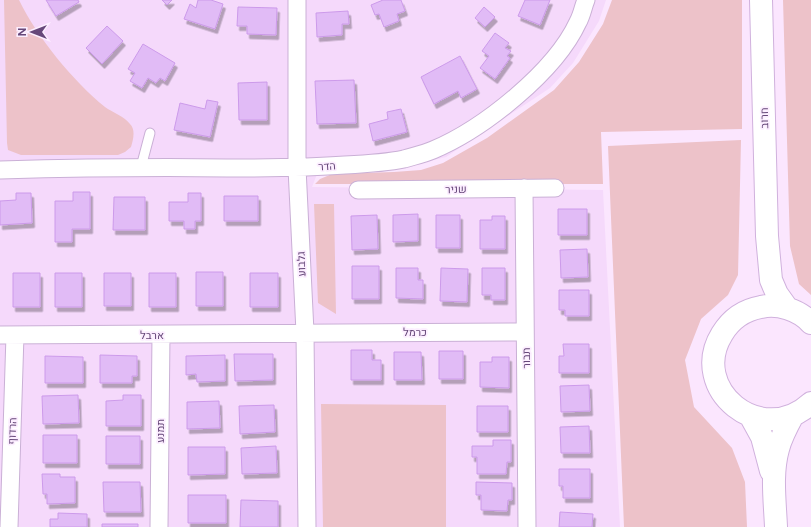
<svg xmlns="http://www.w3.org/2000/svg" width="811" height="527" font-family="Figtree,Heebo,sans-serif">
<defs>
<filter id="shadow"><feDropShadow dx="2.5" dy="4.5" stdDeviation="0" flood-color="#0004"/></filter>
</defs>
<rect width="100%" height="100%" fill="#fbe6fe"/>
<path fill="#f5d9fb" d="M 0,0 L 606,0 L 599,21 L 573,63 L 550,88 L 446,157 L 413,165 L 317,174 L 312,187 L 603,190 L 620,527 L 0,527 Z"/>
<path fill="#edc2c9" d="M 4,0 L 19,0 C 37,37 73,81 105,107 C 112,112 125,117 130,124 C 136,130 133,140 131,147 L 125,152 L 118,155 L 21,155 L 8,150 L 7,143 Z
M 612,0 L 742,0 L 742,129 L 601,132 L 603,184 L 315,184 L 320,179 L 332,174 L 394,172 L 421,170 L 443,163 L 487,138 L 554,90 L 579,62 L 603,24 Z
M 783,0 L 811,0 L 811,295 L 799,284 L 790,246 Z
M 741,140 L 738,275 L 728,295 L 701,319 L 685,360 L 694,407 L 732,448 L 745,482 L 747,527 L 624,527 L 608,146 Z
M 314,204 L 334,204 L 336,314 L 318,303 Z
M 321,404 L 446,405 L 446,527 L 323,527 Z"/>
<path fill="#e1bbf6" stroke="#cc9aea" filter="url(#shadow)" d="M 46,0 L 78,0 L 79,2 L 56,16 Z
M 162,0 L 172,0 L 167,5 Z
M 198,0 L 211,0 L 223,4 L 215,29 L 184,19 L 190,4 L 196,8 Z
M 383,0 L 401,0 L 405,11 L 397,14 L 399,21 L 384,27 L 379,14 L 375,15 L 371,5 Z
M 525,0 L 550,0 L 540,25 L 518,16 Z
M 238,7 L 277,8 L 276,35 L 247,34 L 247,26 L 237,26 Z
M 484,7 L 495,17 L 485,27 L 475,18 Z
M 348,11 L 349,24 L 342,24 L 342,35 L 317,37 L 316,13 Z
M 107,26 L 123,41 L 102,64 L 86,48 Z
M 495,33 L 509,43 L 505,48 L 511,51 L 507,56 L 510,58 L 495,79 L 480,68 L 489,56 L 482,51 Z
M 143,44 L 175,63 L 165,81 L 160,78 L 156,83 L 148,78 L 142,88 L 130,81 L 135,73 L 128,69 Z
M 460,56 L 477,89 L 461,98 L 458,91 L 434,104 L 421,77 Z
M 354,80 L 356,123 L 317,124 L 315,81 Z
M 267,82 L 267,120 L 239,120 L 238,83 Z
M 207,100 L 218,102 L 210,137 L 174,130 L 180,103 L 205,109 Z
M 401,109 L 407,132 L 373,141 L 369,124 L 388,119 L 387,112 Z
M 73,192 L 90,192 L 90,229 L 72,229 L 72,242 L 55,242 L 55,201 L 73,201 Z
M 16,193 L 31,193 L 32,223 L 0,225 L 0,201 L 16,200 Z
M 188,193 L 201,193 L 201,221 L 195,221 L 195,229 L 184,229 L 184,221 L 169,221 L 169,202 L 188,202 Z
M 224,196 L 258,196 L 258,221 L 224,221 Z
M 114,197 L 145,197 L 145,230 L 113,230 Z
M 558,209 L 587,209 L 587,235 L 558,235 Z
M 418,214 L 418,241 L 393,242 L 393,215 Z
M 377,215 L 378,249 L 352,250 L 351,216 Z
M 436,215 L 460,215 L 460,248 L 436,248 Z
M 492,216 L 505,216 L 505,249 L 480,249 L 480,220 L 492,220 Z
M 587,249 L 588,277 L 561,278 L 560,250 Z
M 352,266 L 379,266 L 379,299 L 352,299 Z
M 396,268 L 418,268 L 418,280 L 423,280 L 423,299 L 396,298 Z
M 441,268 L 468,269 L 467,302 L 440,301 Z
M 482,268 L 505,268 L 505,300 L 491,300 L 491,295 L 482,295 Z
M 196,272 L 223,272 L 223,306 L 196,306 Z
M 13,273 L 40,273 L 40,307 L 13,307 Z
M 55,273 L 82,273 L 82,307 L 55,307 Z
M 104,273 L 131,273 L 131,306 L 104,306 Z
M 149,273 L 176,273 L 176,307 L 149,307 Z
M 250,273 L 278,273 L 278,307 L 250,307 Z
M 559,290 L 589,290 L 589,316 L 565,316 L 565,310 L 559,310 Z
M 563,344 L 589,344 L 589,373 L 559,373 L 559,356 L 564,356 Z
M 351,350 L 372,350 L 372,360 L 381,360 L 381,380 L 351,380 Z
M 439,351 L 463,351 L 463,379 L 439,379 Z
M 394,352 L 421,352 L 422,380 L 394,380 Z
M 234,354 L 273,354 L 273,380 L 235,381 Z
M 100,355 L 137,356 L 137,376 L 132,376 L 132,383 L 100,383 Z
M 225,355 L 225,381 L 197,382 L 196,374 L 186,375 L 186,356 Z
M 45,356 L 83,357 L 83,383 L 45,383 Z
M 492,357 L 509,357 L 509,388 L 480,387 L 480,362 L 492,362 Z
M 589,385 L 590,411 L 561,412 L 560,386 Z
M 78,395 L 79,423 L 43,424 L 42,396 Z
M 123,395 L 141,395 L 141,426 L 106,426 L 106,401 L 123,400 Z
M 219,401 L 220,428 L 187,429 L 187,402 Z
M 274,405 L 275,432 L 240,434 L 239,406 Z
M 477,406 L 508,406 L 508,432 L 477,432 Z
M 589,426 L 590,453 L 561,453 L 560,427 Z
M 43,435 L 77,435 L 77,463 L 43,463 Z
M 106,436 L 140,436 L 140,464 L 106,464 Z
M 493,440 L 511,440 L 511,462 L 507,462 L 506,474 L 477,474 L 477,457 L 472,457 L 472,446 L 493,446 Z
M 276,446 L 277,473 L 242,474 L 241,448 Z
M 188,447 L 225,447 L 225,474 L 188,475 Z
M 559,469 L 590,469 L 590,498 L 563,498 L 563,486 L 559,486 Z
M 42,474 L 60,474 L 60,477 L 75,477 L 75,503 L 47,504 L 47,494 L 43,494 Z
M 103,482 L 140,482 L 141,512 L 104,512 Z
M 476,482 L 512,483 L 512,500 L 508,500 L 507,511 L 481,510 L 481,495 L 476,495 Z
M 188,495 L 226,495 L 226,523 L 188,523 Z
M 241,500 L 278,501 L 278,527 L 240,527 Z
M 560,512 L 593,514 L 592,527 L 559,527 Z
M 58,513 L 87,514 L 87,527 L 50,527 L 50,519 L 58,519 Z
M 102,524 L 138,524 L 138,527 L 102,527 Z"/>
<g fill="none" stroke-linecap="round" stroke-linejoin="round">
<defs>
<path id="lane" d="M 141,167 L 150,133"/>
<path id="street" d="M 297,0 L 297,168 L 305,332 L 307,527
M 0,170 C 76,168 151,167 227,168 C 267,168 306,168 345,165 C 365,164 385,163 404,159 C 414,156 424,154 433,150 C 483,129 555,72 578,22 C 582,15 583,7 586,0
M 524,188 L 527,527
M 358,190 L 555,188
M 0,335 L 525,332
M 9,527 L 15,335
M 159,527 L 161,335"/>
<path id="secondary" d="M 761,0 L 767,236 L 771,280 L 777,294 L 787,308
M 811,323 C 799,310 778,303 761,307 C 744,310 731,319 722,334 C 688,389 761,449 811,403
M 751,417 L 762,437 L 771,471
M 776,527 C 775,502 771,474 778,449 C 781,437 787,426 793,415"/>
</defs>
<use href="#lane" stroke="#cab0d6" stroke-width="11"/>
<use href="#street" stroke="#cab0d6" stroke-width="19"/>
<use href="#secondary" stroke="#d0b1dd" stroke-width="24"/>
<use href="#lane" stroke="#fff" stroke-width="9"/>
<use href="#street" stroke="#fff" stroke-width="17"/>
<use href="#secondary" stroke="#fff" stroke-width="22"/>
</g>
<g text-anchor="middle" stroke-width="3.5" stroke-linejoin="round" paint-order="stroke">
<g font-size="11" fill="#66487a" stroke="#fceeff">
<text transform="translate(764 118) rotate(-91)" y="4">חרוב</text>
<text transform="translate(327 166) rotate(-4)" y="4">הדר</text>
<text transform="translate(456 189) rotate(-1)" y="4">שניר</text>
<text transform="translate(301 264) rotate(-92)" y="4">גלבוע</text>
<text x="415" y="336">כרמל</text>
<text x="152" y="339">ארבל</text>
<text transform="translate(526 358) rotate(-91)" y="4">תבור</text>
<text transform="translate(12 431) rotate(-88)" y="4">הרדוף</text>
<text transform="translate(160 431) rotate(-90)" y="4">תמנע</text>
</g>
</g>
<g transform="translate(32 32) rotate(270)" stroke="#fceeff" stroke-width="3" paint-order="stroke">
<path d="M0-3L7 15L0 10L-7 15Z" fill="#66487a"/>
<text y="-6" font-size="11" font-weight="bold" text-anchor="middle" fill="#66487a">N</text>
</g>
</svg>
